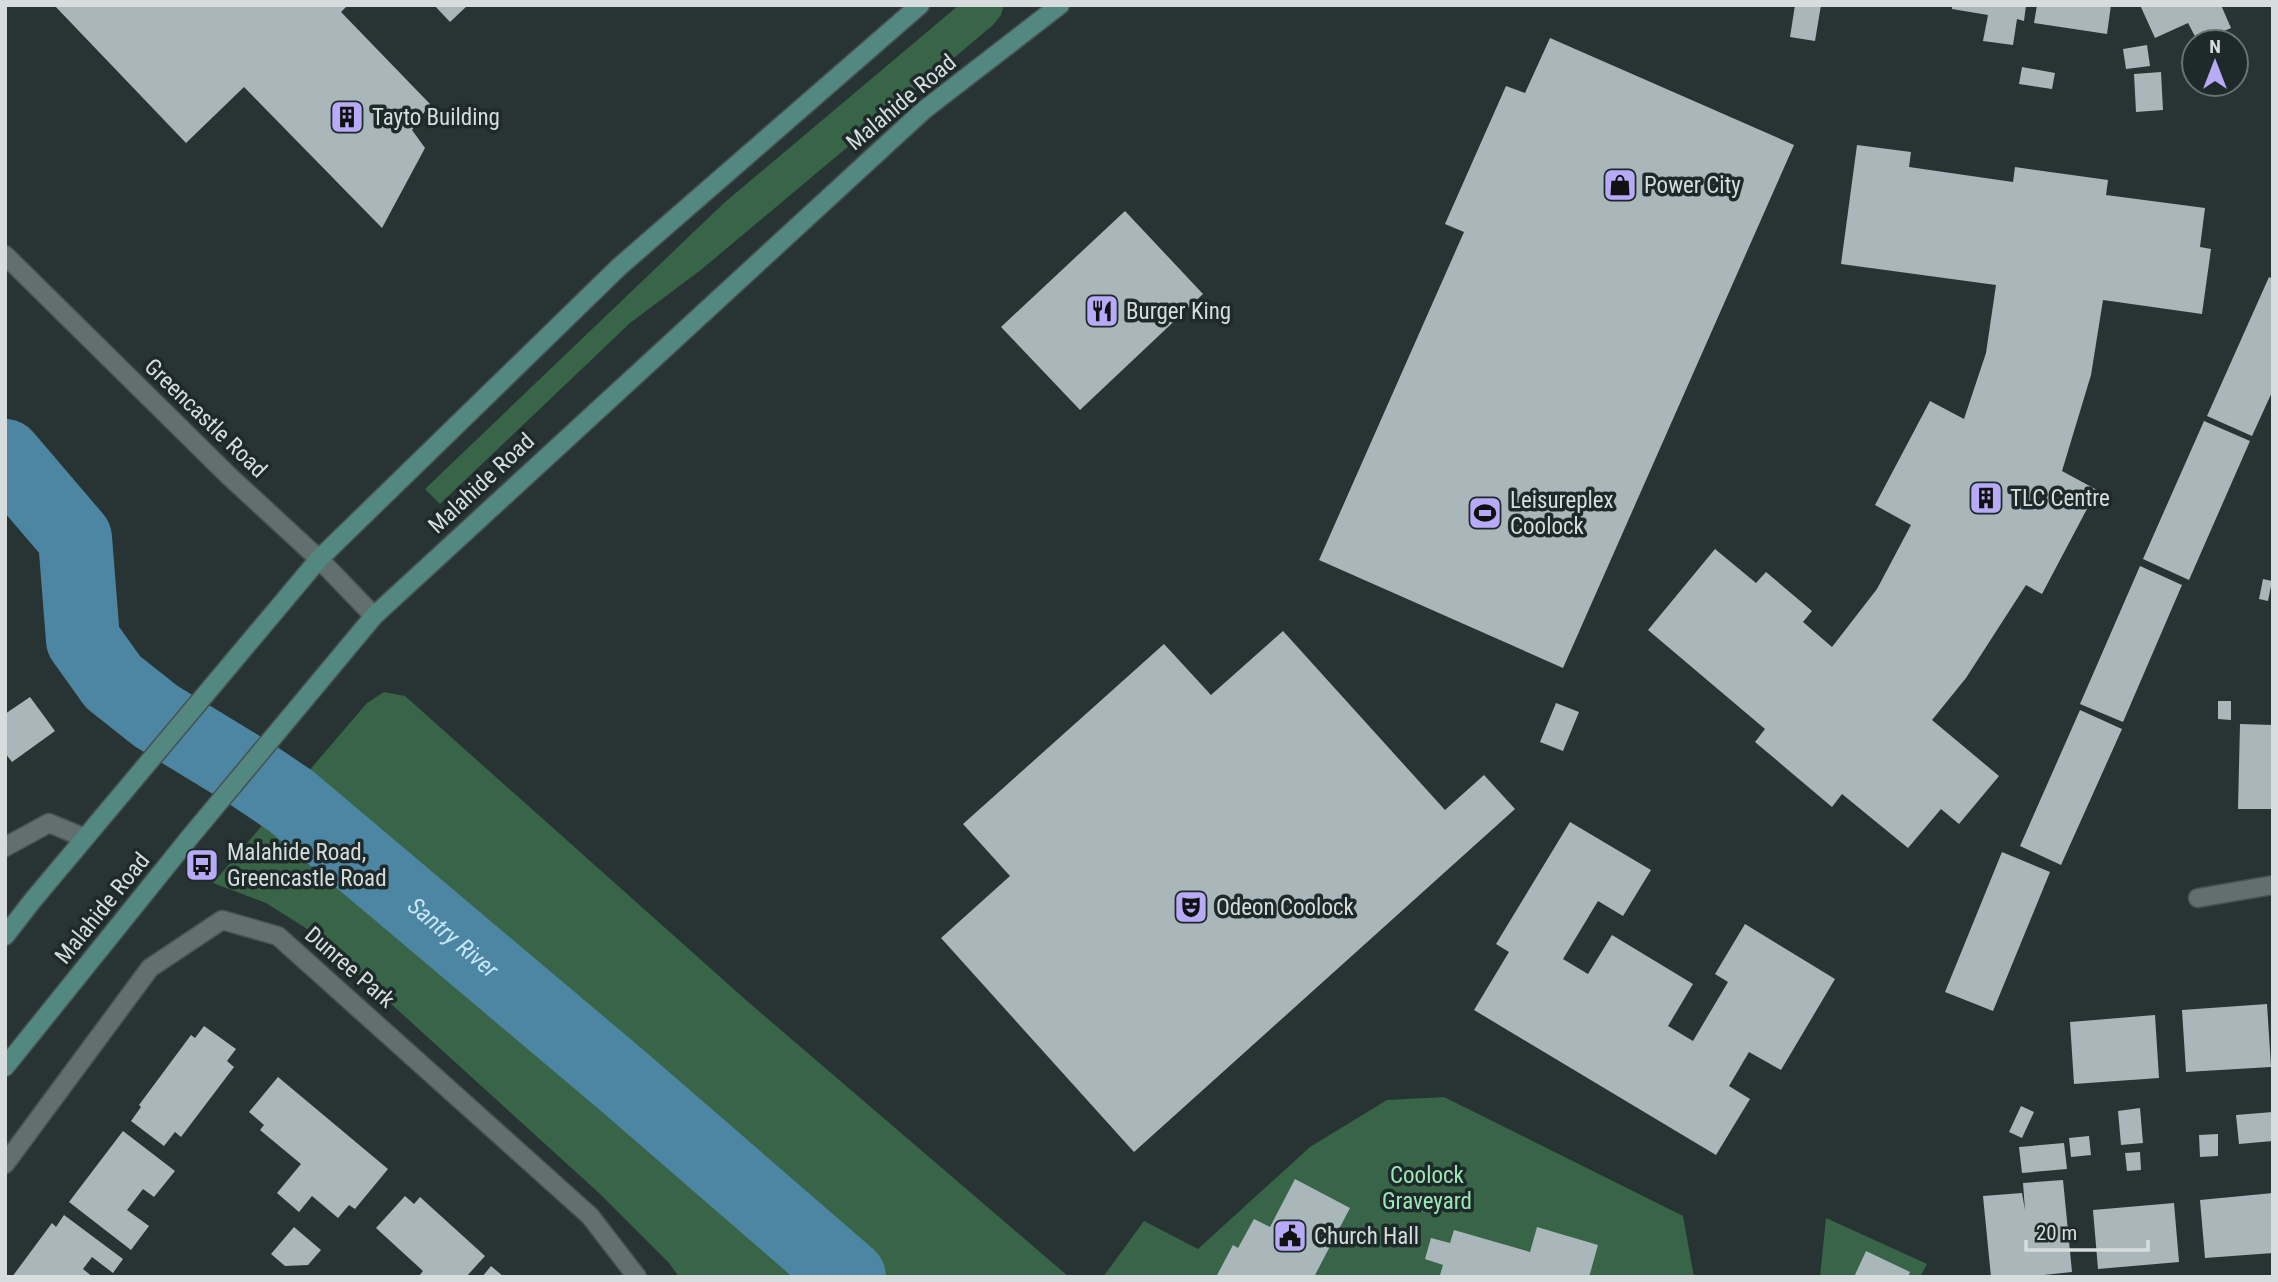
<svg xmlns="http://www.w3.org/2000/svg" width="2278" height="1282" font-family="'Roboto Condensed',sans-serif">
<rect width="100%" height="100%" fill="#283433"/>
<path fill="#386548" d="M 959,5 L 1004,5 L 1001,15 L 993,25 L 702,269 L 630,323 L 440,504 L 425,489 L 724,203 Z
M 384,692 L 405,696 L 747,1001 L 1069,1277 L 679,1277 L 669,1263 L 599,1193 L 312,932 L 266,903 L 213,883 L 367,703 Z
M 1444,1097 L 1683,1216 L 1694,1277 L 1103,1277 L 1144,1221 L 1198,1249 L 1310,1147 L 1387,1100 Z
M 1826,1218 L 1927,1264 L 1920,1277 L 1820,1277 Z"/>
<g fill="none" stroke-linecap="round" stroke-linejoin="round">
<path stroke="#4d86a3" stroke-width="74" id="s1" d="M 5,456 L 75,538 L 83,640 L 113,682 L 156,716 L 251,774 L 291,801 L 624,1082 L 849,1277"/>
</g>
<path fill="#a9b7ba" d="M 54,5 L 348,5 L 341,12 L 430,104 L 412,130 L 425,148 L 382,228 L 244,87 L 186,143 Z
M 434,5 L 468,5 L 450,22 Z
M 1795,5 L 1821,5 L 1815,41 L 1790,37 Z
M 1952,5 L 2026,5 L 2024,21 L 2017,19 L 2013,45 L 1983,41 L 1988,15 L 1952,9 Z
M 2037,5 L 2111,5 L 2107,34 L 2034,23 Z
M 2140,5 L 2221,5 L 2231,28 L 2198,42 L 2188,23 L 2155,38 Z
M 1550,38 L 1794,145 L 1563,668 L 1319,560 L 1464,232 L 1445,224 L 1506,86 L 1525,93 Z
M 2147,45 L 2150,66 L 2126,69 L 2123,49 Z
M 2022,67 L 2055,73 L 2052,89 L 2019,84 Z
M 2161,72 L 2163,110 L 2136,112 L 2134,74 Z
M 1857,145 L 1911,152 L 1909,167 L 2013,182 L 2015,167 L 2108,180 L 2106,195 L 2205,208 L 2200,247 L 2211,249 L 2202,314 L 2103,300 L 2091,375 L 2062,471 L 2097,490 L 2042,594 L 2026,585 L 1966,678 L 1932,720 L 1999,776 L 1959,824 L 1941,809 L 1908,848 L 1842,794 L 1832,807 L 1755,742 L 1765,729 L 1648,630 L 1715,549 L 1756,583 L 1766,572 L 1812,611 L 1803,622 L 1832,647 L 1877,589 L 1911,525 L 1875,505 L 1930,401 L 1964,419 L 1986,353 L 1996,285 L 1841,264 Z
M 1125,211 L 1203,294 L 1080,410 L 1001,327 Z
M 2269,277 L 2273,279 L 2273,390 L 2252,436 L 2207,416 Z
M 2204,421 L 2250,441 L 2189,580 L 2143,559 Z
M 2140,566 L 2182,585 L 2123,722 L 2080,704 Z
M 2263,579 L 2272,581 L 2268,601 L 2259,599 Z
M 1283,631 L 1445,810 L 1484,775 L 1515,809 L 1134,1152 L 941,938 L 1010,876 L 963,824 L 1164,644 L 1211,695 Z
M 30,697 L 55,731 L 12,762 L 5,753 L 5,714 Z
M 2218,701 L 2231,701 L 2231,720 L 2218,719 Z
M 1556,703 L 1579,712 L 1563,751 L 1540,742 Z
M 2080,710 L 2122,729 L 2061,865 L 2020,846 Z
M 2240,724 L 2273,725 L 2273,809 L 2238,809 Z
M 1570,822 L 1651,870 L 1623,916 L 1598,901 L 1563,959 L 1588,974 L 1612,935 L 1693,984 L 1668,1026 L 1693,1041 L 1728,982 L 1715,974 L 1745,924 L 1835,979 L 1781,1070 L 1749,1052 L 1729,1086 L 1750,1099 L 1716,1155 L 1474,1010 L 1509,952 L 1496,944 Z
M 2002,852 L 2050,872 L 1993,1011 L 1945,992 Z
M 2267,1004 L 2271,1067 L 2186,1072 L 2182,1010 Z
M 2155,1015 L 2159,1078 L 2074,1084 L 2070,1022 Z
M 204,1026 L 236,1049 L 227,1061 L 234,1067 L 181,1137 L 175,1132 L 164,1146 L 131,1121 L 141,1107 L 139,1105 L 191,1035 L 195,1038 Z
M 278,1077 L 388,1169 L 355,1209 L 349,1205 L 338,1218 L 312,1196 L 299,1212 L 277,1193 L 301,1164 L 260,1130 L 264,1125 L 249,1112 Z
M 2021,1106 L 2034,1112 L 2022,1138 L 2009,1132 Z
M 2140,1108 L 2143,1143 L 2121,1145 L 2118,1111 Z
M 2273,1112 L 2273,1141 L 2239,1144 L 2236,1115 Z
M 123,1131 L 175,1171 L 154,1197 L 143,1189 L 127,1210 L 149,1226 L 131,1250 L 69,1202 Z
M 2218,1134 L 2218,1156 L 2200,1157 L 2199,1135 Z
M 2089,1136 L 2091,1155 L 2071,1157 L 2069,1138 Z
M 2064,1143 L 2067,1169 L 2022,1173 L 2019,1147 Z
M 2140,1152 L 2141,1170 L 2127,1171 L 2125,1153 Z
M 1295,1179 L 1350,1208 L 1314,1277 L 1216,1277 L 1233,1245 L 1238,1248 L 1254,1219 L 1270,1227 Z
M 2063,1180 L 2072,1272 L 2025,1277 L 1991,1277 L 1983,1196 L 2022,1193 L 2025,1210 L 2023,1183 Z
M 2273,1193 L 2273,1253 L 2205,1258 L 2200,1200 Z
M 405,1196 L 414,1204 L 420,1197 L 485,1256 L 466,1277 L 418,1277 L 423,1271 L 376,1228 Z
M 2174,1203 L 2179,1262 L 2098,1269 L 2093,1210 Z
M 64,1215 L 123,1259 L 113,1273 L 92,1257 L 83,1269 L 93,1277 L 12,1277 L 52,1223 L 56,1227 Z
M 294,1227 L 321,1250 L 308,1265 L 285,1266 L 271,1254 Z
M 1537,1227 L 1598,1245 L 1589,1277 L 1447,1277 L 1440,1275 L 1443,1265 L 1425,1259 L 1431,1238 L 1450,1243 L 1454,1230 L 1530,1252 Z
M 1866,1251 L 1910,1272 L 1908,1277 L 1854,1277 Z
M 491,1266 L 504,1277 L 482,1277 Z"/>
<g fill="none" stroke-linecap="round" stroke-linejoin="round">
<defs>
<path id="minor" d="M 5,847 L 49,823 L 85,838
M 2198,898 L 2273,885
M 5,1164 L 150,968 L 222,920 L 278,936 L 590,1216 L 637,1277"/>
<path id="tertiary" d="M 5,255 L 230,477 L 319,559 L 374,616"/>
<path id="secondary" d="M 5,936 L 33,900 L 319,559 L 619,267 L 920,5
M 5,1067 L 190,837 L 374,616 L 924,110 L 1060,5"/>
</defs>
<use href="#minor" stroke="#475151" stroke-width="21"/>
<use href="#tertiary" stroke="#475151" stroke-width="21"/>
<use href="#secondary" stroke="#475151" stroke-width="21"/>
<use href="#minor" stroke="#626f6f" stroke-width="18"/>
<use href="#tertiary" stroke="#626f6f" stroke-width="18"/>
<use href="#secondary" stroke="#52887f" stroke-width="18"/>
</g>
<defs>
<symbol id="building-square" viewBox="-11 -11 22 22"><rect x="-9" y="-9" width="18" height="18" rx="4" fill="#b7abf8" stroke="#1e2a29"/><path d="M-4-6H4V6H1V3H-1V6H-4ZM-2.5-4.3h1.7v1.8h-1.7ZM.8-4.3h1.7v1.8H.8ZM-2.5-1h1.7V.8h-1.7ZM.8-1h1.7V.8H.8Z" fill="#111"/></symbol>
<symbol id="shop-square" viewBox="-11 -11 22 22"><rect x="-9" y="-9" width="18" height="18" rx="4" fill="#b7abf8" stroke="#1e2a29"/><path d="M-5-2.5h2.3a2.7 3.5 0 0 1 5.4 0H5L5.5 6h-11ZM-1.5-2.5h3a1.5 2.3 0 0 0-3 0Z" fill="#111"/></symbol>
<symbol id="restaurant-square" viewBox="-11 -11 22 22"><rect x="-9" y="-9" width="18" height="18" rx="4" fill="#b7abf8" stroke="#1e2a29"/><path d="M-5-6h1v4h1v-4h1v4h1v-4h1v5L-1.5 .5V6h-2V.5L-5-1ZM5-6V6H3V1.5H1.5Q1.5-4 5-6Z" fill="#111"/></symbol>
<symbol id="stadium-square" viewBox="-11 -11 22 22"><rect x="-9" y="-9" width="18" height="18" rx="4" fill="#b7abf8" stroke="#1e2a29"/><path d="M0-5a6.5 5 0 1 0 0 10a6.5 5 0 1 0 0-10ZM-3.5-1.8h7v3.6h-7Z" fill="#111"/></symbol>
<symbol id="bus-square" viewBox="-11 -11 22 22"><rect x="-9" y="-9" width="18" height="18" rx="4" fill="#b7abf8" stroke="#1e2a29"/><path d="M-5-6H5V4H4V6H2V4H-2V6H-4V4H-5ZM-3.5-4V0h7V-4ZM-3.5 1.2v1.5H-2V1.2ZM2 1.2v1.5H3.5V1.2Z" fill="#111"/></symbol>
<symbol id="theatre-square" viewBox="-11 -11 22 22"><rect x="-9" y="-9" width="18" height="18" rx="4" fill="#b7abf8" stroke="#1e2a29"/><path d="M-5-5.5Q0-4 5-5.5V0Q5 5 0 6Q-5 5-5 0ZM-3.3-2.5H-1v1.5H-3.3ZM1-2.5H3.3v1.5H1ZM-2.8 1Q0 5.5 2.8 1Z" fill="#111"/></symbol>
<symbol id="civic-square" viewBox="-11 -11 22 22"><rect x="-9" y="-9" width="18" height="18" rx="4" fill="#b7abf8" stroke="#1e2a29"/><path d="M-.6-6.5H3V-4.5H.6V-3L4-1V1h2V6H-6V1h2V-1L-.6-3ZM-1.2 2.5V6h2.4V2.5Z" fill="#111"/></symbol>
</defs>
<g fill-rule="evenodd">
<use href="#building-square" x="328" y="98" width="38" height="38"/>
<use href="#shop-square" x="1601" y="166" width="38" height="38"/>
<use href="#restaurant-square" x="1083" y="292" width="38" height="38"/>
<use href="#building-square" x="1967" y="479" width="38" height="38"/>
<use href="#stadium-square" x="1466" y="494" width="38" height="38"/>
<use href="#bus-square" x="183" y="846" width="38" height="38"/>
<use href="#theatre-square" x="1172" y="888" width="38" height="38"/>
<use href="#civic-square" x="1271" y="1217" width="38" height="38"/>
</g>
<g text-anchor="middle" stroke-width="7" stroke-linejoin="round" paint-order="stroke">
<g font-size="23" fill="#d6dddc" stroke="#1e2a29">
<text transform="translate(901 102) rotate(-40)" y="8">Malahide Road</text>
<text transform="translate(206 418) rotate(44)" y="8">Greencastle Road</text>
<text transform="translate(481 483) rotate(-43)" y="8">Malahide Road</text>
<text transform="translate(102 908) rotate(-51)" y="8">Malahide Road</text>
<text transform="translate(350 967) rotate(41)" y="8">Dunree Park</text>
</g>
<g font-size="23" fill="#d6dddc" stroke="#1e2a29" text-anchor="start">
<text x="372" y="125">Tayto Building</text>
<text x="1644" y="193">Power City</text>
<text x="1126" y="319">Burger King</text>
<text x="2010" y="506">TLC Centre</text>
<text x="1510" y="508">Leisureplex<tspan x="1510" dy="26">Coolock</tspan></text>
<text x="227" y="860">Malahide Road,<tspan x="227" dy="26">Greencastle Road</tspan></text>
<text x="1216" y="915">Odeon Coolock</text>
<text x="1314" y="1244">Church Hall</text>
</g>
<g font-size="23" fill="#9ce8b5" stroke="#1e2a29">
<text x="1427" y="1183">Coolock<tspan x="1427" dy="26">Graveyard</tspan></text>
</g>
<g font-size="24" font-style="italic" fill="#c7e7f9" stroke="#1e2a29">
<text dy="8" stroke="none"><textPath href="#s1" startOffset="688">Santry River</textPath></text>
</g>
</g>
<rect width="2278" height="1282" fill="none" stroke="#d6dddc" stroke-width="14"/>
<g transform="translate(2215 63)"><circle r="33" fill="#1e2a29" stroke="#687271" stroke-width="2"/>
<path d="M0-5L12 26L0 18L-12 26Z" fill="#b7abf8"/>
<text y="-10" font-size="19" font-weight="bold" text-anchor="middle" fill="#d6dddc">N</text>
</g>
<path d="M2026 1240v10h122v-10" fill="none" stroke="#d6dddc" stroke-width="3.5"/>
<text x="2036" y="1240" font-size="21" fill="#d6dddc" stroke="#1e2a29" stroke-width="5" paint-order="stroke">20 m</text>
</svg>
